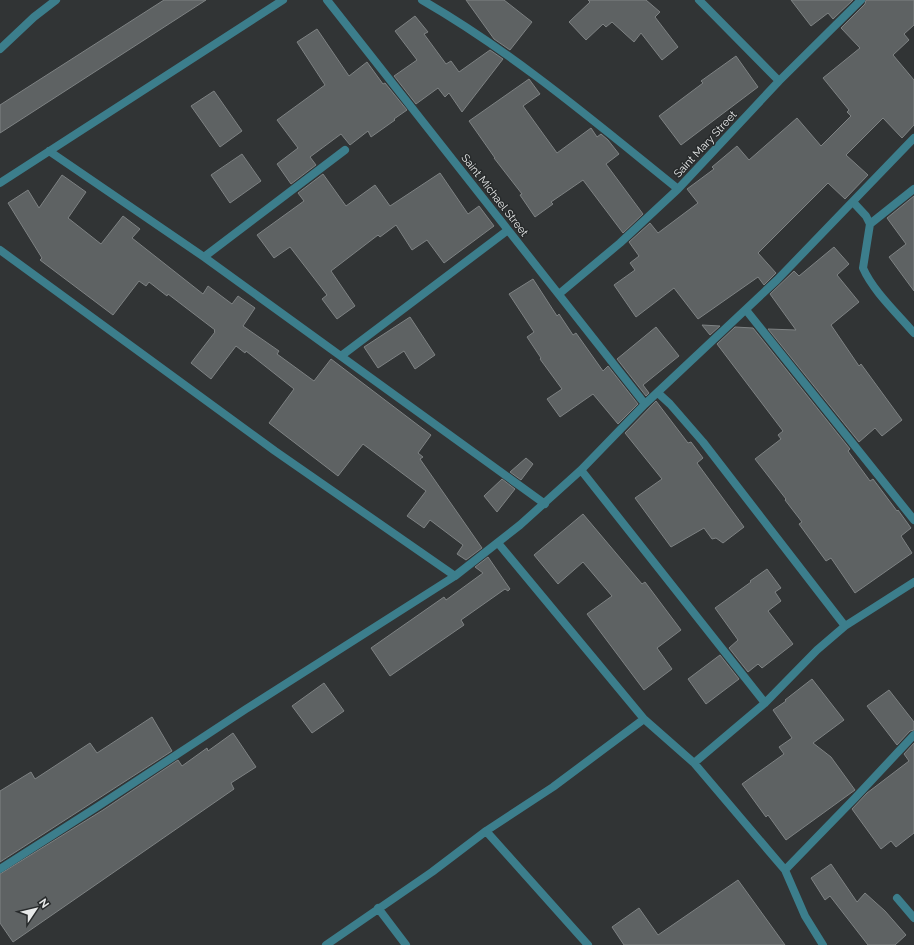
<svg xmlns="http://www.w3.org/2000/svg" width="914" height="945" font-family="Raleway,sans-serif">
<rect width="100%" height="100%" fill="#313435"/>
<path fill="#5e6263" stroke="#7e8283" d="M 164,0 L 206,0 L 0,133 L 0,105 Z
M 466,0 L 504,0 L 532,22 L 510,50 L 494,39 Z
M 588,0 L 646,0 L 660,12 L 655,17 L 678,47 L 662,60 L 641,33 L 634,42 L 612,22 L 606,27 L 603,24 L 586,40 L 569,22 L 590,2 Z
M 791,0 L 853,0 L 833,19 L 828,13 L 811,26 Z
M 866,0 L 914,0 L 914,25 L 904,34 L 909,40 L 893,55 L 914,80 L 914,125 L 902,138 L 883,118 L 846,155 L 868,175 L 845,199 L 828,183 L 758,253 L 776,273 L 764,285 L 758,277 L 698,319 L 674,288 L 636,317 L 614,285 L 635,270 L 630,263 L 639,256 L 629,242 L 650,223 L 658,233 L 698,203 L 687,189 L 714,169 L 712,167 L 737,146 L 749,160 L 797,118 L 821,146 L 851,116 L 847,112 L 849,110 L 823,78 L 860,48 L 841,28 L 865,4 Z
M 415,16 L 428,32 L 424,34 L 446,64 L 451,61 L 459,72 L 490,50 L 503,59 L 462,112 L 449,93 L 445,97 L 438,88 L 416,104 L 394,76 L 417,60 L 395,31 Z
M 317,29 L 349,76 L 367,62 L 383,84 L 385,83 L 407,110 L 394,119 L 395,120 L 371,137 L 368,131 L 350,145 L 341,134 L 310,157 L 316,165 L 291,184 L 277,164 L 298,148 L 277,120 L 325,85 L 297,42 Z
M 736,56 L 758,87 L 681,145 L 659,116 L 703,83 L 701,81 Z
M 529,79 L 540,94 L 523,106 L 557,153 L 591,128 L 597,137 L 601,134 L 608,140 L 619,154 L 606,164 L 643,214 L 623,233 L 583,180 L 551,202 L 553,204 L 535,217 L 520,195 L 522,194 L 494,158 L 495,158 L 469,121 Z
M 214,91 L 242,131 L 220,147 L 191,106 Z
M 242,154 L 261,181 L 230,203 L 211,175 Z
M 440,173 L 468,214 L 479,206 L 494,226 L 444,263 L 427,240 L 412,250 L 396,225 L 380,237 L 378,235 L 331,271 L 355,306 L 337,319 L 322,299 L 327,295 L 290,247 L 274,258 L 257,235 L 304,201 L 298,193 L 323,174 L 346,206 L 375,185 L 390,206 Z
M 62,175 L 86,192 L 68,218 L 101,244 L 123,216 L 140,229 L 132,238 L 203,294 L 208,286 L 232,304 L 238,296 L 255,308 L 243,326 L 279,351 L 277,354 L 314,381 L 331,359 L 431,435 L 418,453 L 423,457 L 420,459 L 482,548 L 466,560 L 457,554 L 463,545 L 430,520 L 424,528 L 407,516 L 426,491 L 363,444 L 338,476 L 269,423 L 294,389 L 246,351 L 245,353 L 236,346 L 211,379 L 191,363 L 215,332 L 214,331 L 215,330 L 168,294 L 167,296 L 149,282 L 146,286 L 139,281 L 113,315 L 40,260 L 42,258 L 8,203 L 28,190 L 39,208 Z
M 914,196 L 914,291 L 889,257 L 906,244 L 887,218 Z
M 834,247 L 849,264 L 837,275 L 859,302 L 831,325 L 859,366 L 861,364 L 902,420 L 882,436 L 875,428 L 859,442 L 768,329 L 796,330 L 770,294 L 794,271 L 799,276 Z
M 533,279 L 557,316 L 559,314 L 573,335 L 576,333 L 603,371 L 608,366 L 638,404 L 618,424 L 593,394 L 560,417 L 547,399 L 562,389 L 540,359 L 541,358 L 527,337 L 534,332 L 509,294 Z
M 410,317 L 435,355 L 415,369 L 404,351 L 378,368 L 364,347 Z
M 702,325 L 720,326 L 710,335 Z
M 656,327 L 679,356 L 643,385 L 649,393 L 646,396 L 617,359 Z
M 735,327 L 753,328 L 850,449 L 848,451 L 870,481 L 873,479 L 897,511 L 898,510 L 911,528 L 901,536 L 912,553 L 855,593 L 831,558 L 826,561 L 799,524 L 802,522 L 785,500 L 786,499 L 755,459 L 781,439 L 778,435 L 783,431 L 717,344 Z
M 656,401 L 688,443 L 691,442 L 703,458 L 697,463 L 744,527 L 723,543 L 716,538 L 712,539 L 704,528 L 671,547 L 635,498 L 662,479 L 625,433 Z
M 526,458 L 533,464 L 521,480 L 510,472 Z
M 502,479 L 515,489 L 497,512 L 484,496 Z
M 583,514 L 642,584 L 645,582 L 681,630 L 657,648 L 672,669 L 644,690 L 587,614 L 612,596 L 583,562 L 558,584 L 534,555 Z
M 488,557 L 510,589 L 508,591 L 505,589 L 461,620 L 464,625 L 390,676 L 371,648 L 444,597 L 446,600 L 483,573 L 475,567 Z
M 767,569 L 781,588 L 775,592 L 781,601 L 768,611 L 793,644 L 762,668 L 758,664 L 748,672 L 729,648 L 738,640 L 715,608 L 751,582 L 750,581 Z
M 720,655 L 739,679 L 706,704 L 688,679 Z
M 812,679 L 844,720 L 813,743 L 831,757 L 855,790 L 786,840 L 768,815 L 766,817 L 742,784 L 784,754 L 779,747 L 792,738 L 773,710 L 786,701 L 785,700 Z
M 324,683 L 344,711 L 312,733 L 292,706 Z
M 889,690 L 914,722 L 914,730 L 910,731 L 897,745 L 867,706 Z
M 152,717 L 172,751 L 0,862 L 0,791 L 31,772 L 35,779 L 90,743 L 97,753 Z
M 233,733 L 256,767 L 231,783 L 234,789 L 13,942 L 0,923 L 0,874 L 103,810 L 178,760 L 182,766 L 207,748 L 208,751 Z
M 914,743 L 914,833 L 896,847 L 891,841 L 881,849 L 852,809 L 867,793 L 909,761 L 904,754 Z
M 831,864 L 857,902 L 865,893 L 885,911 L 906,935 L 895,945 L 868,945 L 830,896 L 825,900 L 811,878 Z
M 738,880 L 785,945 L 624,945 L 612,927 L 639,908 L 658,935 Z"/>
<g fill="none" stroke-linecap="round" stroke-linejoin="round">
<path stroke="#3c7e8c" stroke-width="8" d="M 0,49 L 34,17 L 56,0"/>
<path stroke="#3c7e8c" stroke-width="8" d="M 327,0 L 645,404
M 422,0 C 514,53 596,123 678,189
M 699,0 L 779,81
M 49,151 L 204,257 L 545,504
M 0,183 L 283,0
M 853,202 L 866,216 L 870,224 L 863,268 C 873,291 897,313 914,333
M 870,224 L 914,189
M 0,250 L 275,451 L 455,576
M 204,257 L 345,150
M 559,294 L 620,243 L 678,189 L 779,81 L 861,0
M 746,310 L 914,520
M 341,356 L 508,230
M 658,393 L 670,404 L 703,442 L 845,626 L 817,650 L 765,703 L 694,763
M 581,470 L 765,703
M 498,543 L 644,719 L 694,763 L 785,870 L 805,916 L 823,945
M 845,626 L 914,582
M 486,831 L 588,945
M 0,869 L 100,805 L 246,709 L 455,576 L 520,525 L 581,470 L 645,404 L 777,280 L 914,138
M 785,870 L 855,798 L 914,735
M 897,898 L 914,918
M 378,908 L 406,945
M 326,945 L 432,872 L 486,831 L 553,787 L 644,719"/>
</g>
<g text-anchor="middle" stroke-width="3" stroke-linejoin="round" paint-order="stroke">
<g font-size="11" fill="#e7e9e9" stroke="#272a2b">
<text transform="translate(705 144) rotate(-47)" y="4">Saint Mary Street</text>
<text transform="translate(495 195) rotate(52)" y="4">Saint Michael Street</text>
</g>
</g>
<g transform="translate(36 909) rotate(55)" stroke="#272a2b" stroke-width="3" paint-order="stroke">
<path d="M0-3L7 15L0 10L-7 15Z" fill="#e7e9e9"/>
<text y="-6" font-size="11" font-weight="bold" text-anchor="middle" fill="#e7e9e9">N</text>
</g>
</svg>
